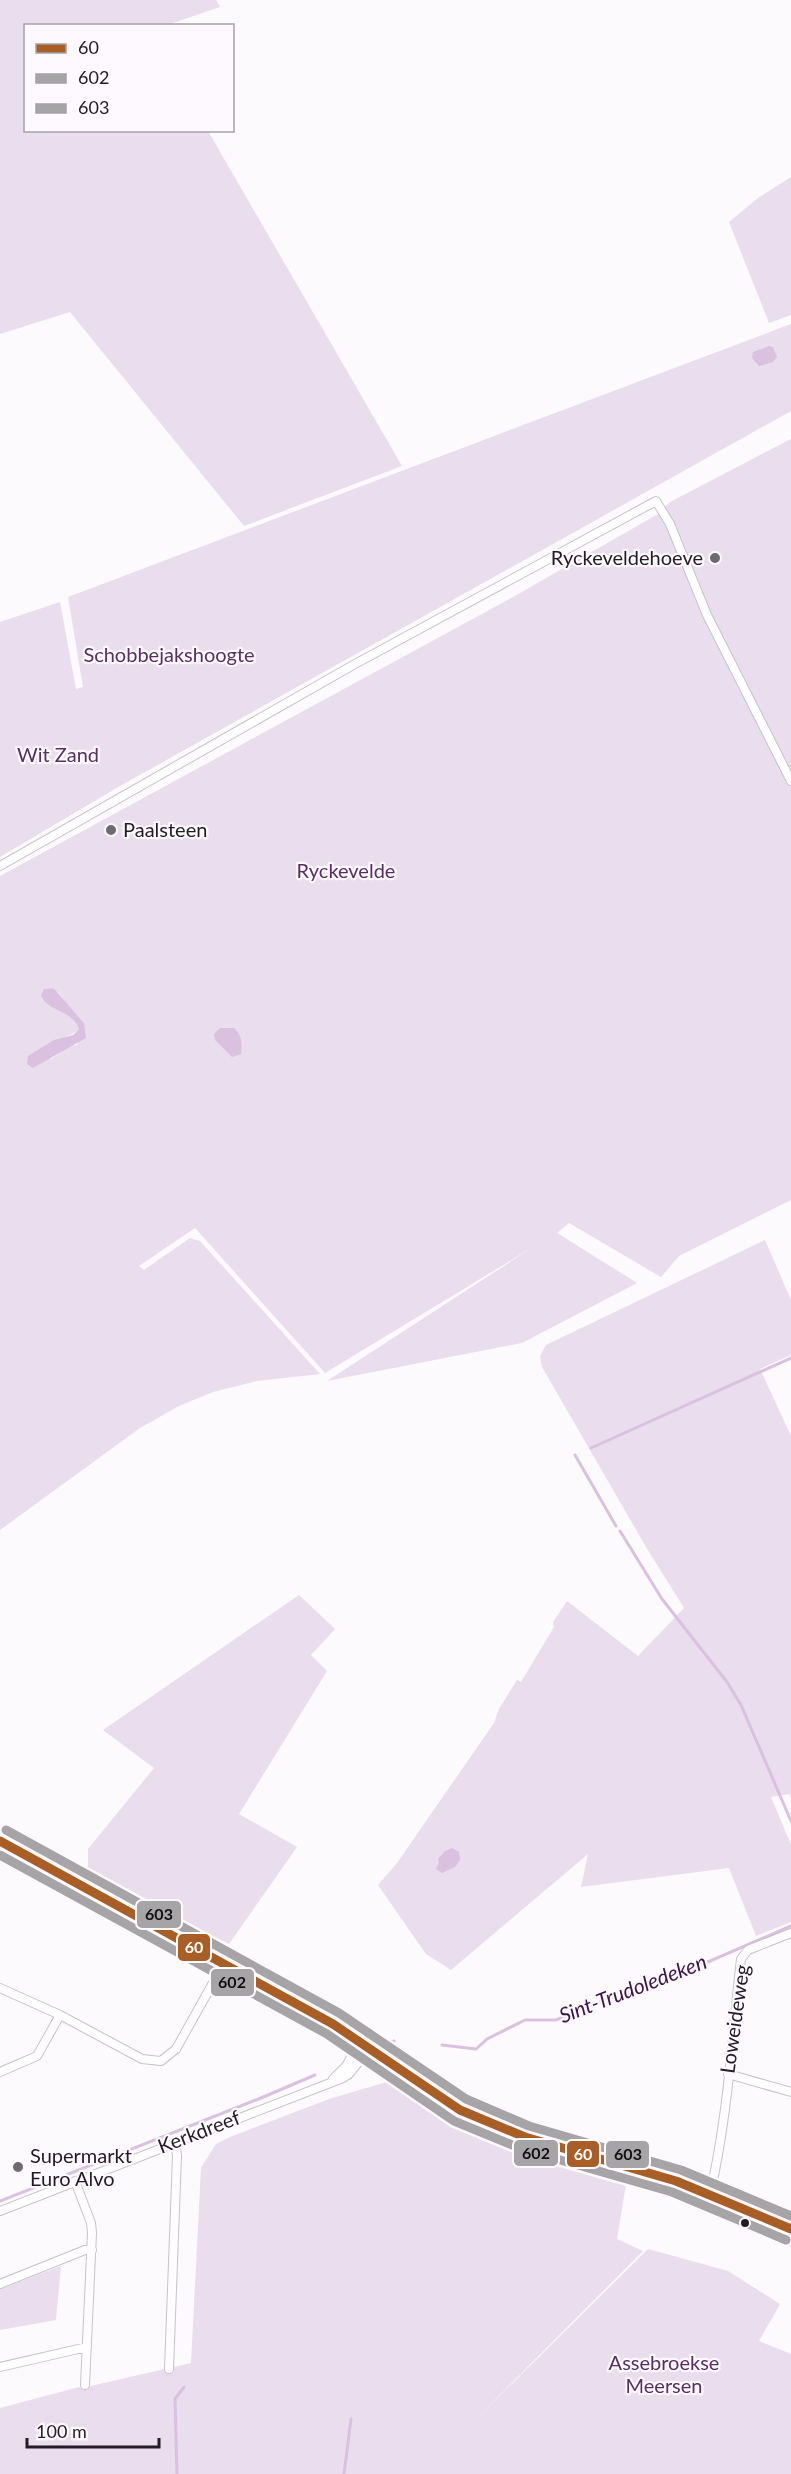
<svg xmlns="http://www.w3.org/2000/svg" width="791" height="2474" font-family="Lato,sans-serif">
<rect width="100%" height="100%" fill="#fcfafd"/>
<path fill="#eadded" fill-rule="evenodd" d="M 0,0 L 216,0 L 220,7 L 167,25 L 26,26 L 26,130 L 208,131 L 402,466 L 244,526 L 70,312 L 0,334 Z
M 791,177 L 791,315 L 769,323 L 729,222 L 758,198 Z
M 791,324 L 791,411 L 120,786 L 0,857 L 0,622 L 60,602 L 76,689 L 83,687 L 68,597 Z
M 791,439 L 791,1200 L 679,1256 L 661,1277 L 569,1223 L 557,1233 L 637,1283 L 522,1343 L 327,1381 L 533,1247 L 325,1373 L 195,1228 L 139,1266 L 144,1270 L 190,1238 L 200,1241 L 320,1374 L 257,1381 L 213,1392 L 179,1406 L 140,1428 L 0,1530 L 0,876 L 513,597 L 658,514 L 670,502 ZM 58,992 L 72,1011 L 84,1023 L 77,1045 L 70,1046 L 51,1059 L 43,1047 C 55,1039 71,1037 79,1029 L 76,1021 L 57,1007 Z
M 765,1240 L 791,1300 L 791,1355 L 760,1369 L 791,1436 L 791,1799 L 789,1794 L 771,1797 L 791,1845 L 791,1922 L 756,1936 L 729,1868 L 581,1887 L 588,1854 L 451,1970 L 426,1954 L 378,1885 L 397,1863 L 494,1723 L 499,1709 L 517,1680 L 521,1682 L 554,1627 L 553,1622 L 567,1601 L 638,1656 L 684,1608 L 646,1547 L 542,1367 L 540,1356 L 546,1345 Z
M 299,1595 L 335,1629 L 311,1655 L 327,1671 L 239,1814 L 297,1847 L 229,1944 L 85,1871 L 88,1866 L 88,1849 L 154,1768 L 103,1730 Z
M 390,2081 L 401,2086 L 448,2117 L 488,2135 L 627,2178 L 617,2239 L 643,2251 L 471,2424 L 648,2249 L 728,2271 L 780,2304 L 759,2341 L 791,2354 L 791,2474 L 0,2474 L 0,2408 L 79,2387 L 82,2388 L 191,2363 L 201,2168 L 216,2144 L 230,2137 L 329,2099 Z
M 61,2266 L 56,2320 L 0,2330 L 0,2289 Z"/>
<path fill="#d9c1df" d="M 769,346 L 773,347 L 777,357 L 773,362 L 759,366 L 752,358 L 753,352 Z
M 44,989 C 48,989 50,988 54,989 C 57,991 79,1018 84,1023 L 86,1038 L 33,1068 L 27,1064 L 28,1056 L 54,1040 L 73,1035 L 79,1029 C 72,1009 47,1012 41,995 Z
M 220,1028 L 234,1028 C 242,1036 242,1042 241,1054 L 232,1057 L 215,1040 L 214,1034 Z
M 452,1848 L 459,1852 L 460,1860 L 455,1867 L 442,1873 L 436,1869 L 439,1863 L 438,1859 L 445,1851 Z"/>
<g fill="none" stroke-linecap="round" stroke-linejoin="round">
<path stroke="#d9c1df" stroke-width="3" d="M 591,1448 L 791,1358
M 575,1455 L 616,1526
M 620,1531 L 662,1599 L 727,1682 L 741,1705 L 791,1821
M 389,2043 L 394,2041
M 442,2045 L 476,2049 L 487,2039 L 525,2020 L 556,2020 L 671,1973 L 694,1968 L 791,1926
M 0,2201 L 261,2098 L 315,2075
M 177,2474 L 175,2399 L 184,2387
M 344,2474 L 351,2419"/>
<defs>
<path id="minor" d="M 0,866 L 355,664 L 656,501 L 670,524 L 707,615 L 791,781
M 0,1988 L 60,2015 L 142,2059 L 161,2061 L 176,2049 L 223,1965
M 0,2072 L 37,2056 L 60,2015
M 728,2074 L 791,2092
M 333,2079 L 346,2066 L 360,2042
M 75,2181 L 91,2223 L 92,2233 L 85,2385
M 710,2194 C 728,2117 732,2037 741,1959 L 748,1950 L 791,1933
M 0,2211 L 343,2078 L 349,2074 L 370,2048
M 0,2284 L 85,2250 L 92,2250
M 0,2367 L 87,2347
M 169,2369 L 177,2156 L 175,2141"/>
<path id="secondary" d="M 0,1841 L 333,2024 L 460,2110 L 525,2137 L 676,2181 L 791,2229"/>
</defs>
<use href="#minor" stroke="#c7c3c8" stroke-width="10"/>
<use href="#secondary" stroke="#c7c3c8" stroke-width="14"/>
<use href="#minor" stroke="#fffeff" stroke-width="8"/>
<use href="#secondary" stroke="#f6f3f7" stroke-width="10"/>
<defs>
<path id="bus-1" d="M 0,1841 L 333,2024 L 460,2110 L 525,2137 L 676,2181 L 791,2229"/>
<path id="bus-2" d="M 0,1855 L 327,2034 L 454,2121 L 522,2149 L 672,2192 L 786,2240"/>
<path id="bus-3" d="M 6,1830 L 339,2013 L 466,2099 L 529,2126 L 681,2170 L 791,2216"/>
</defs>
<use href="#bus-1" stroke="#fdf9fe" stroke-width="14"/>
<use href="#bus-2" stroke="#fdf9fe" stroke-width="14"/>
<use href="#bus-3" stroke="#fdf9fe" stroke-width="14"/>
<use href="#bus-1" stroke="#a85e24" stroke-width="9"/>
<use href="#bus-2" stroke="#a7a4a7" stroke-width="9"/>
<use href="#bus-3" stroke="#a7a4a7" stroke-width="9"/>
</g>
<g fill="#6e6a70" stroke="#fdf9fe" stroke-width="2">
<circle cx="715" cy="558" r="6"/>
<circle cx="111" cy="830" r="6"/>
<circle cx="18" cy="2167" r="6"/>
</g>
<circle fill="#221c24" stroke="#fdf9fe" stroke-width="2" cx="745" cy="2223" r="5"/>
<g text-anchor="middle" stroke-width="4.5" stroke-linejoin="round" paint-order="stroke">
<g font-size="20" fill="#221c24" stroke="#fdf9fe" text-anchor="start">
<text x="703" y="565" text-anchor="end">Ryckeveldehoeve</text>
<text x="123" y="837">Paalsteen</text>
<text x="30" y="2163">Supermarkt<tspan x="30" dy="23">Euro Alvo</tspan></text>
</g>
<g font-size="20" fill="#592e63" stroke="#fdf9fe">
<text x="169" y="662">Schobbejakshoogte</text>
<text x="58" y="762">Wit Zand</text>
<text x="346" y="878">Ryckevelde</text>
<text x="664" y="2370">Assebroekse<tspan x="664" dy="23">Meersen</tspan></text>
</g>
<g font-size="20" fill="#221c24" stroke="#fdf9fe">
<text transform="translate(735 2019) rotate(-82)" y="7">Loweideweg</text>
<text transform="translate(199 2132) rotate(-21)" y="7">Kerkdreef</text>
</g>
<g font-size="21" font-style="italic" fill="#3e1448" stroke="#fdf9fe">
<text transform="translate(633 1989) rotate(-21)" y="7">Sint-Trudoledeken</text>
</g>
</g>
<g stroke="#fdf9fe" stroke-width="2">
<rect x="136" y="1900" width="46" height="29" rx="6" fill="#a7a4a7"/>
<rect x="177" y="1933" width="34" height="29" rx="6" fill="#a85e24"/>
<rect x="210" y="1968" width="45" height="29" rx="6" fill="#a7a4a7"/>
<rect x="513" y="2139" width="46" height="28" rx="6" fill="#a7a4a7"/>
<rect x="566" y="2140" width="34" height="28" rx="6" fill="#a85e24"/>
<rect x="605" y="2140" width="45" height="29" rx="6" fill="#a7a4a7"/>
</g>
<g font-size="16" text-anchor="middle" font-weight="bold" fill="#fff">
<text x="194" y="1953">60</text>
<text x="583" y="2160">60</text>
</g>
<g font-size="16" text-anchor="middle" font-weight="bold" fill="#111">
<text x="159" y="1920">603</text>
<text x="232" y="1988">602</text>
<text x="536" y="2159">602</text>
<text x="628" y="2160">603</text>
</g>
<rect x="24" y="24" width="210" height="108" fill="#fdf9fe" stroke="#a5a1a7" stroke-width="1.5"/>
<rect x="36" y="44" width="30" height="9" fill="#a85e24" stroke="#a5a1a7" stroke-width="1.5"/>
<text x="78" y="54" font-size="18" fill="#221c24">60</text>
<rect x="36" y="74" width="30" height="9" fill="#a7a4a7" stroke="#a5a1a7" stroke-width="1.5"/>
<text x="78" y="84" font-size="18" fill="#221c24">602</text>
<rect x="36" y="104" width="30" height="9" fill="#a7a4a7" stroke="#a5a1a7" stroke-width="1.5"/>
<text x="78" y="114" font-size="18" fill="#221c24">603</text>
<path d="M27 2438v9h132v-9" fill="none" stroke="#221c24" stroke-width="3"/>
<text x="36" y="2438" font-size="18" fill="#221c24" stroke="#fdf9fe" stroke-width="4.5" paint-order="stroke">100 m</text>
</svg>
